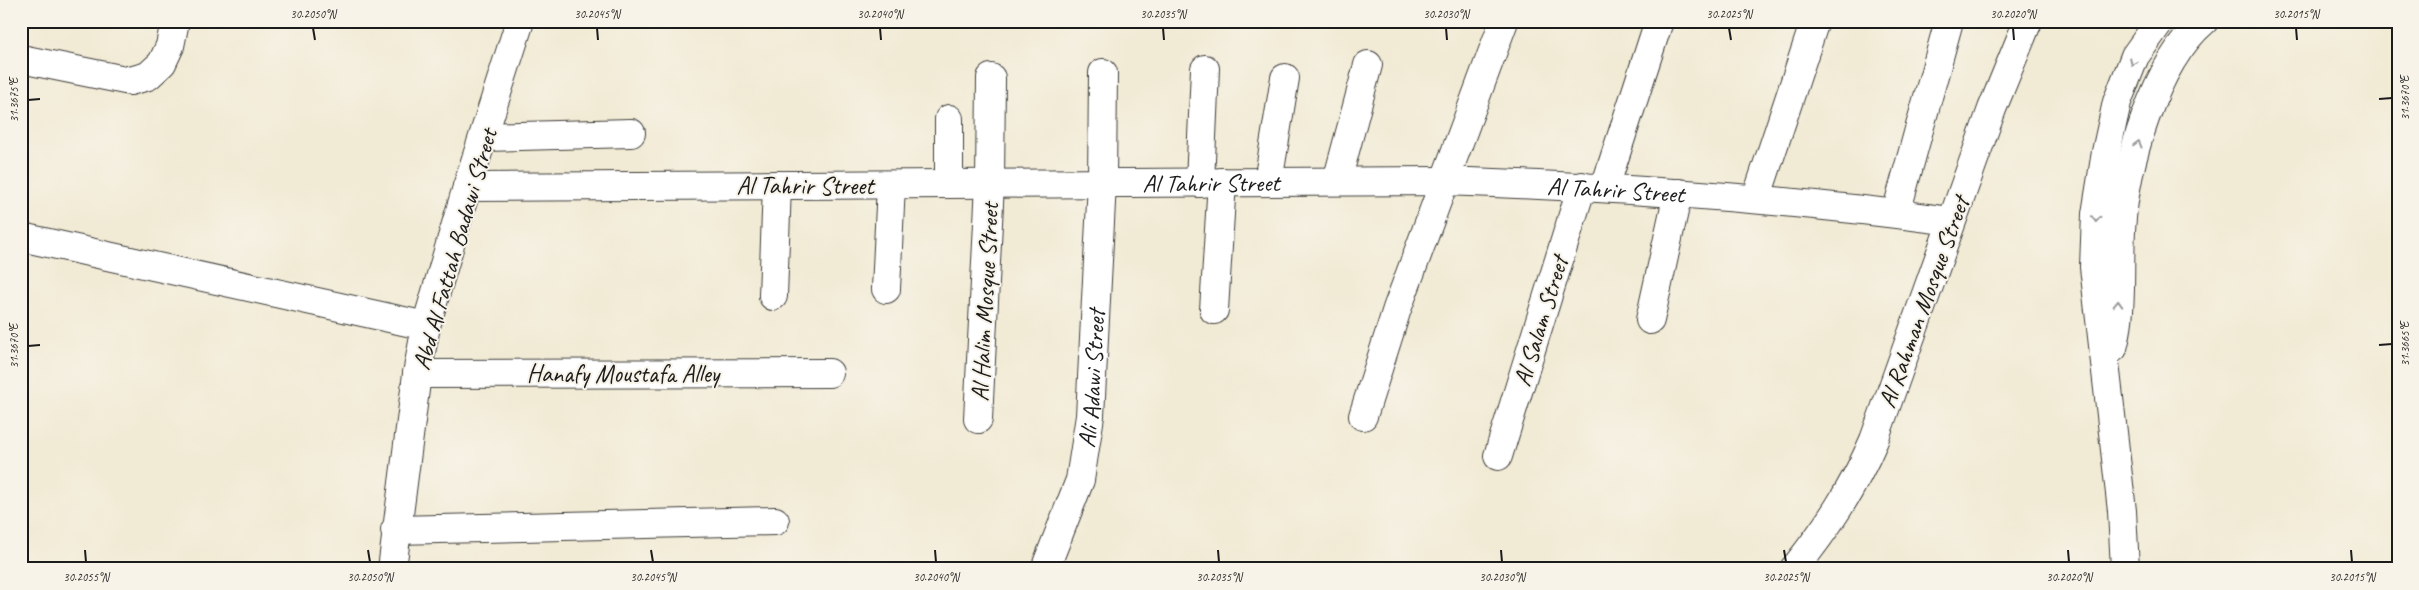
<svg xmlns="http://www.w3.org/2000/svg" width="2419" height="590" font-family="Caveat,sans-serif">
<rect width="100%" height="100%" fill="#f7f3e8"/>
<filter id="ink" filterUnits="userSpaceOnUse"><feTurbulence type="fractalNoise" baseFrequency=".02" numOctaves="2"/><feDisplacementMap in="SourceGraphic" scale="10" xChannelSelector="R" yChannelSelector="G"/><feConvolveMatrix kernelMatrix="1 2 1 2 8 2 1 2 1" color-interpolation-filters="sRGB"/></filter>
<filter id="wash" filterUnits="userSpaceOnUse"><feTurbulence type="fractalNoise" baseFrequency=".0096" numOctaves="4" result="noise"/><feDisplacementMap in="SourceGraphic" scale="20" xChannelSelector="R" yChannelSelector="G"/><feGaussianBlur stdDeviation="1.12" result="paint"/><feColorMatrix in="noise" values="0 0 0 0 0 0 0 0 0 0 0 0 0 0 0 0 0 1.4 0 .05"/><feComposite in="paint" operator="in"/></filter>
<g filter="url(#wash)">
<rect width="100%" height="100%" fill="#f1ead4"/>
</g>
<g filter="url(#ink)">
<g fill="none" stroke-linecap="round" stroke-linejoin="round">
<defs>
<g id="minor">
<path d="M 21,59 L 130,81 L 148,76 L 162,63 L 170,46 L 175,21"/>
<path d="M 949,119 L 949,184"/>
<path d="M 484,137 L 631,133"/>
<path d="M 1337,181 L 1368,65"/>
<path d="M 1268,182 L 1285,78"/>
<path d="M 1200,183 L 1205,69"/>
<path id="s1" d="M 467,187 L 1444,181 C 1614,187 1783,198 1951,221"/>
<path d="M 1605,187 L 1659,21"/>
<path d="M 1756,199 L 1815,21"/>
<path d="M 1896,213 L 1949,21"/>
<path d="M 21,237 L 426,326"/>
<path d="M 886,289 L 891,185"/>
<path d="M 773,296 L 777,185"/>
<path d="M 1214,310 L 1222,182"/>
<path d="M 1650,320 L 1678,193"/>
<path d="M 2113,348 C 2123,311 2119,269 2121,230 C 2125,166 2154,64 2204,21"/>
<path d="M 417,374 L 829,373"/>
<path d="M 1363,416 L 1397,309 L 1504,21"/>
<path d="M 978,419 L 990,184 L 991,78"/>
<path d="M 1498,456 L 1582,186"/>
<path d="M 395,530 L 775,521"/>
<path d="M 392,569 L 417,374 L 426,326 L 467,187 L 520,21"/>
<path id="s2" d="M 1045,569 L 1080,480 L 1090,416 L 1102,183 L 1103,73"/>
<path d="M 1794,569 C 1827,528 1853,489 1874,440 L 1992,109 L 2028,21"/>
<path d="M 2125,569 L 2122,511 L 2094,267 L 2096,214 L 2106,152 L 2117,102 L 2135,56 L 2160,21"/>
</g>
</defs>
<use href="#minor" stroke="#3c3b38" stroke-width="30"/>
<use href="#minor" stroke="#fff" stroke-width="28"/>
</g>
<defs><path id="oneway-chevron" d="M-2-3.5L2.5 0L-2 3.5" fill="none" stroke-width="1.6" stroke-linecap="round" stroke-linejoin="round" transform="scale(1.25)"/></defs>
<g stroke="#999">
<use href="#oneway-chevron" transform="translate(2133 62) rotate(114)"/>
<use href="#oneway-chevron" transform="translate(2138 144) rotate(-75)"/>
<use href="#oneway-chevron" transform="translate(2096 219) rotate(93)"/>
<use href="#oneway-chevron" transform="translate(2118 304) rotate(-88)"/>
</g>
</g>
<path fill="none" stroke="#1c1c1c" stroke-width="2" d="M 313,28 L 315,40M 597,28 L 598,40M 880,28 L 881,40M 1163,28 L 1164,40M 1446,28 L 1447,40M 1729,28 L 1731,40M 2013,28 L 2014,40M 2296,28 L 2297,40M 2379,99 L 2392,98M 28,100 L 40,99M 2379,345 L 2392,344M 28,346 L 40,345M 85,550 L 86,562M 368,550 L 370,562M 651,550 L 653,562M 935,550 L 936,562M 1218,550 L 1219,562M 1501,550 L 1502,562M 1784,550 L 1786,562M 2068,550 L 2069,562M 2351,550 L 2352,562"/>
<g text-anchor="middle" stroke-width="4" stroke-linejoin="round" paint-order="stroke">
<g font-size="25" fill="#1c1c1c" stroke="#f7f3e8">
<text dy="9" stroke="none"><textPath href="#s1" startOffset="744">Al Tahrir Street</textPath></text>
<text x="805" y="194">Al Tahrir Street</text>
<text dy="9" stroke="none"><textPath href="#s1" startOffset="1149">Al Tahrir Street</textPath></text>
<text transform="translate(454 249) rotate(-74)" y="9">Abd Al Fattah Badawi Street</text>
<text transform="translate(984 302) rotate(-87)" y="9">Al Halim Mosque Street</text>
<text transform="translate(1923 302) rotate(-70)" y="9">Al Rahman Mosque Street</text>
<text transform="translate(1540 321) rotate(-73)" y="9">Al Salam Street</text>
<text x="623" y="382">Hanafy Moustafa Alley</text>
<text dy="9" stroke="none"><textPath href="#s2" startOffset="198">Ali Adawi Street</textPath></text>
</g>
</g>
<rect width="2419" height="590" fill="none" stroke="#f7f3e8" stroke-width="55"/>
<rect x="28" y="28" width="2364" height="534" fill="none" stroke="#1c1c1c" stroke-width="2"/>
<g font-size="12" text-anchor="middle" fill="#1c1c1c">
<text x="313" y="18">30.2050°N</text>
<text x="597" y="18">30.2045°N</text>
<text x="880" y="18">30.2040°N</text>
<text x="1163" y="18">30.2035°N</text>
<text x="1446" y="18">30.2030°N</text>
<text x="1729" y="18">30.2025°N</text>
<text x="2013" y="18">30.2020°N</text>
<text x="2296" y="18">30.2015°N</text>
<text transform="translate(2405 98) rotate(-90)" y="4">31.3670°E</text>
<text transform="translate(14 100) rotate(-90)" y="4">31.3675°E</text>
<text transform="translate(2405 344) rotate(-90)" y="4">31.3665°E</text>
<text transform="translate(14 346) rotate(-90)" y="4">31.3670°E</text>
<text x="86" y="581">30.2055°N</text>
<text x="370" y="581">30.2050°N</text>
<text x="653" y="581">30.2045°N</text>
<text x="936" y="581">30.2040°N</text>
<text x="1219" y="581">30.2035°N</text>
<text x="1502" y="581">30.2030°N</text>
<text x="1786" y="581">30.2025°N</text>
<text x="2069" y="581">30.2020°N</text>
<text x="2352" y="581">30.2015°N</text>
</g>
</svg>
